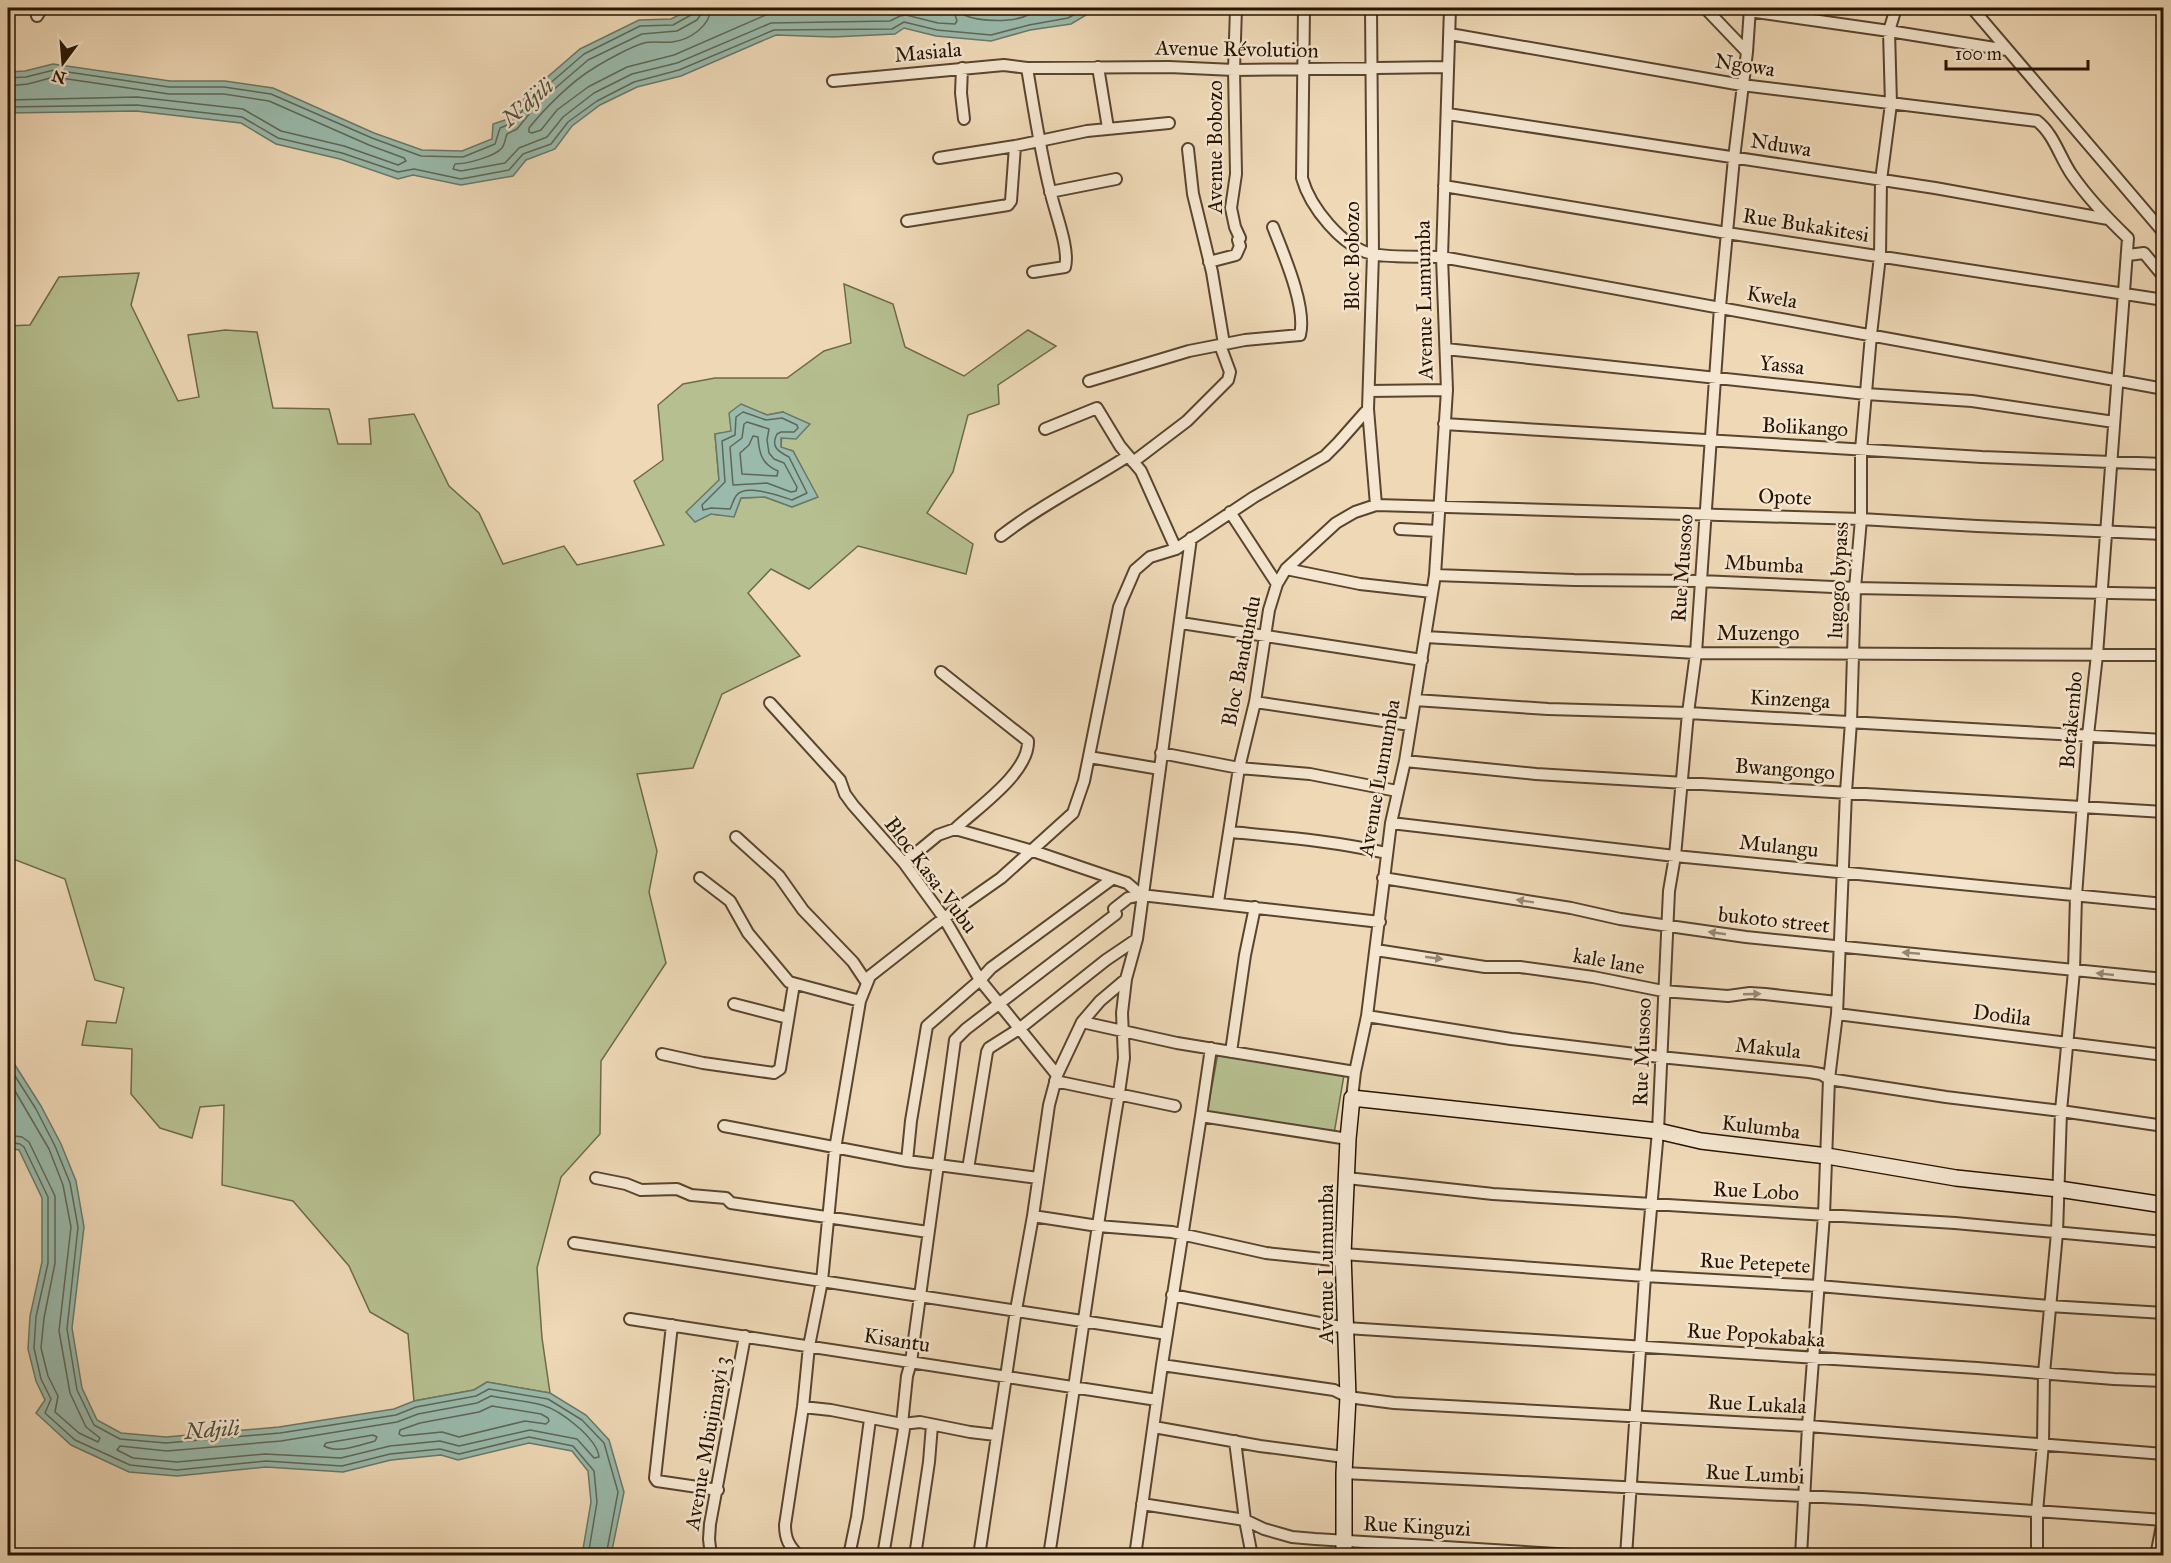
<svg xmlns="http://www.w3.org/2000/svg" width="2171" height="1563" font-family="'IM FELL Great Primer',serif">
<rect width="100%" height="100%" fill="#eed8b6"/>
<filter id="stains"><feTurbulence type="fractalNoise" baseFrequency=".00333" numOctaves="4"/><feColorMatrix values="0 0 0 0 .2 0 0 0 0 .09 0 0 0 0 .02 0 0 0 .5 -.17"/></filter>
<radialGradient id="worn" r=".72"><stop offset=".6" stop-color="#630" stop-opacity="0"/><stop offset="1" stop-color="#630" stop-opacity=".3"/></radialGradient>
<path fill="#b6bf90" stroke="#6e6a48" stroke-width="1.5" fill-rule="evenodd" d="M 139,273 L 131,305 L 178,401 L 199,397 L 188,335 L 225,330 L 257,332 L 273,408 L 329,409 L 338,444 L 371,444 L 369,419 L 414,414 L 449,486 L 479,513 L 503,564 L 564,546 L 577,565 L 664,545 L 634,481 L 663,460 L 658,405 L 683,384 L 715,378 L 787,378 L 824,351 L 851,343 L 844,284 L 893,304 L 905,347 L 964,376 L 1028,330 L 1056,346 L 998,385 L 999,404 L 968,415 L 953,472 L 927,513 L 973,544 L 966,574 L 858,546 L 809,589 L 771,569 L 748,593 L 800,656 L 722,694 L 693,768 L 637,774 L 657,851 L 649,892 L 666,963 L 601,1061 L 600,1134 L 561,1177 L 537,1268 L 542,1338 L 550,1393 L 487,1382 L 474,1390 L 414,1401 L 408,1334 L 370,1312 L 349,1266 L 293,1201 L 222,1185 L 224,1105 L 200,1107 L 192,1138 L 160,1128 L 131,1094 L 132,1049 L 82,1045 L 87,1021 L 116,1023 L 124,988 L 95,980 L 65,879 L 8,857 L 8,326 L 30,325 L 59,277 ZM 741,405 L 767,415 L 783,412 L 781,448 L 793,451 L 817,497 L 792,507 L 765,497 L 741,498 L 734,516 L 711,514 L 719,480 L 715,434 L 731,432 Z
M 1218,1053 L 1344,1075 L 1334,1134 L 1207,1113 Z"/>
<path fill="#99baac" stroke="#6b7867" stroke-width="1.5" d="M 693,8 L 958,8 L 979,14 L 1019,12 L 1034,8 L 1098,8 L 1071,24 L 1030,30 L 991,41 L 936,36 L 904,28 L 895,34 L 833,37 L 776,35 L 681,76 L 637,87 L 600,105 L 572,126 L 555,149 L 526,160 L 513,176 L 461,185 L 413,175 L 398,179 L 340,159 L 276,144 L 241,123 L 136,111 L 8,113 L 8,72 L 25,71 L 53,64 L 170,81 L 225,81 L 273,88 L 374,133 L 422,150 L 462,151 L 492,139 L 493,124 L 508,119 L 529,93 L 580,49 L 639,20 L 671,19 Z
M 741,404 L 767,415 L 783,412 L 810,424 L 796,439 L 781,438 L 781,447 L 793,451 L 818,497 L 792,507 L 765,497 L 741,498 L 734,517 L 711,514 L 695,522 L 686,512 L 719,480 L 715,434 L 731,431 L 729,413 Z
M 8,1054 L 41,1106 L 61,1144 L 76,1181 L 84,1227 L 72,1328 L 82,1388 L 97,1420 L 121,1433 L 166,1437 L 279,1427 L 394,1409 L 414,1401 L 474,1390 L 487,1382 L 550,1393 L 586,1415 L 609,1440 L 624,1492 L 611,1555 L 582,1555 L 591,1502 L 588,1471 L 572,1451 L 529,1443 L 458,1460 L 441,1455 L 391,1460 L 343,1472 L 266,1467 L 177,1476 L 129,1472 L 71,1445 L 36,1413 L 45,1400 L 36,1381 L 28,1349 L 30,1316 L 42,1262 L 42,1198 L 19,1150 L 8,1148 Z"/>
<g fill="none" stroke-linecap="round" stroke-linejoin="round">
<path stroke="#606756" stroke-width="1.5" d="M 702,8 L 701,14 L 697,20 L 677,31 L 642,34 L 588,60 L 538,103 L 517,129 L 507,134 C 505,139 505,144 502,148 C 494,157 466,164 455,164 L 453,169 L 461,171 L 505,163 L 519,148 L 547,137 L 563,117 L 594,93 L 632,74 L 677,63 L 771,23 L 890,21 L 900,16 L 906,15 L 938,23 L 955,24 L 957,21 L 953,8
M 711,8 C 710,26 690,40 672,42 C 663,43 653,41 644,43 C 632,46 605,61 594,68 C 572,81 545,108 529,128 L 529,132 L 532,133 L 541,130 L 557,110 L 588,87 L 627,67 L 674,55 L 768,14 L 887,12 L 896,8
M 960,8 L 964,15 C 980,22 1014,23 1030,14 L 1032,8
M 8,78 L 26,77 L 54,70 L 169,87 L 224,87 L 271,94 L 372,138 L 421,156 L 463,157 L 495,144 L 500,128 L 512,123 L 533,98 L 584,54 L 640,26 L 673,25 L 691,15 L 694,8
M 8,86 L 28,84 L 54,77 L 169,94 L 224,94 L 269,101 L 369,145 L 404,158 L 406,161 L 398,165 L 344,146 L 281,131 L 243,109 L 137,97 L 8,100
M 8,107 L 137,105 L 242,117 L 278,138 L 342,153 L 398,172 L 414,169 L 461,179 L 509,170 L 523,154 L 551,144 L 568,122 L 597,101 L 634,82 L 679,70 L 774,30 L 892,29 L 904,22 L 937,30 L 991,35 L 1029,25 L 1068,18 L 1086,8
M 743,412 L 766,420 L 782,418 L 797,425 L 798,428 L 794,432 L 781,432 L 777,434 C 770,447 779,452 789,457 L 807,493 L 792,500 C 780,496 745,483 736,496 C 733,500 732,506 730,509 L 711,508 L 703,510 L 702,505 L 725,482 L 722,441 L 735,435 L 736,417 Z
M 747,422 L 769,429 L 767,440 L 769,453 L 774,459 L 784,463 L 797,487 L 796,491 L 791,492 L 767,483 L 733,485 L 730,447 L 742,438 L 744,424 Z
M 753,436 L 758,437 C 759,454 762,464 778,471 L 777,476 L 742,474 L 740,453 L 749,445 Z
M 8,1065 L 36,1109 L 55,1146 L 70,1183 L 78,1227 L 67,1329 L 77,1390 L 94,1425 L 120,1439 L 166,1443 L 280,1433 L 396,1415 L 416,1407 L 476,1396 L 489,1389 L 548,1399 L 582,1420 L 604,1443 L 618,1492 L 606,1556
M 8,1079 L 49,1149 L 63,1185 L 71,1227 L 59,1331 L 70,1393 L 86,1427 L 100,1438 L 98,1442 L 79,1433 L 55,1412 L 58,1396 L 48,1376 L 41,1348 L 44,1318 L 55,1263 L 55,1196 L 29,1142 L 22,1137 L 8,1135
M 8,1142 L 20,1144 L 24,1147 L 48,1197 L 48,1263 L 36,1317 L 34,1348 L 41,1379 L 51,1399 L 45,1413 L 75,1440 L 130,1465 L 177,1470 L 266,1461 L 342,1466 L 390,1454 L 440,1449 L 459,1454 L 529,1437 L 573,1446 L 594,1471 L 597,1502 L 588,1556
M 491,1396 C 508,1399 525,1401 542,1405 C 560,1410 597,1438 599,1457 L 594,1458 L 577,1439 L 530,1430 L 459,1446 L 440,1441 L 390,1446 L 341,1458 L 265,1454 L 177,1462 L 133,1458 L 117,1450 L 120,1446 L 167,1451 L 281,1441 L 397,1422 L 418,1414 L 477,1403 Z
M 492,1406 L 541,1414 L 548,1418 L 549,1421 L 546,1424 L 525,1421 L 459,1437 L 442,1432 L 402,1436 L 399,1434 L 400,1430 L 420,1423 L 479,1412 Z
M 373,1435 L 377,1437 L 375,1441 C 360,1445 338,1454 324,1446 L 326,1443 Z"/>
<defs>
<path id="street" d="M 1304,8 L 1302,178 C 1310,207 1342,247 1372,254 C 1392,258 1422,256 1442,257 L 2164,389
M 1371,8 L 1373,254 L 1368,409 L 1376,505
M 1705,8 L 1747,52
M 1972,8 L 2164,233
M 1749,11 L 1889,31 L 2007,50
M 37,16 L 42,8
M 1450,34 L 1742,85 L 2037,121 C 2054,134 2060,158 2072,175 C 2088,198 2108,219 2128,238 L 2097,655 L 2088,735 L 2076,896 L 2074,971 L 2061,1111 L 2057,1233 L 2044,1373 L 2043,1443 L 2037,1512 L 2037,1556
M 1098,67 L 1108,128
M 962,68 L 961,93 L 964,119
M 1027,68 C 1034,109 1040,150 1050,190 C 1054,210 1070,248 1065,267 L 1033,272
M 833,81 L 1004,65 L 1027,68 L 1169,67 L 1234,70 L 1447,67
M 1448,114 L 1935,188 L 2108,219
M 1188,149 L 1193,194 L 1212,272 L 1224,344
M 939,158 L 1015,146 L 1087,131 L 1169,123
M 1444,186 L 1727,233 L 2164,300
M 1050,192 L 1116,179
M 907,221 L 1008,205 L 1011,201 L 1015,146
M 2128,255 L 2144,253 L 2164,277
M 1209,262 L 1236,255 L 1240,246 L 1238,240 L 1240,238 L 1235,227 L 1231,208 L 1236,174 L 1234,70 L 1236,8
M 1446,349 L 1866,394 L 1972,401 L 2114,422
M 1089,381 L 1189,351 L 1245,340 L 1300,335 C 1307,307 1283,253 1273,227
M 1369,391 L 1447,390
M 1444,424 L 1982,457 L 2164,464
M 1045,429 L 1097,408 L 1120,446 L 1141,471 L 1176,549
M 1133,462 L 1187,421 L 1228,380 L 1230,372 L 1220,345
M 1230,512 L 1277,584
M 1400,529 L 1438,531
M 1001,536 C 1041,505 1086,483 1128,456
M 1286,569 L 1360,584 L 1432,592
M 1435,575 L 1574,580 L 1700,581 L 1855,588 L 2164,594
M 1181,623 L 1422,660
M 1426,637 L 1696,653 L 2164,655
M 941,672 L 1028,741 C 1029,773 977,808 955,829
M 1415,700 L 1548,709 L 1688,713 L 2164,740
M 1255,702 L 1410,725
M 770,703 L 840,780 L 845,794 L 853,805 L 904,863 L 944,918 L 980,980 L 1057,1075
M 1161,753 L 1239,768 L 1310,774 L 1397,791
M 1089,757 L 1160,769
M 1405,761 L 1536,774 L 2164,812
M 1391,823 L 1675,856 L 2164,904
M 1231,832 C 1283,837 1335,841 1386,853
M 736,837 L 779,876 L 803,910 L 853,962 L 867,983
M 904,863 L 938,835 L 955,829 L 1033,851 L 1127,883 L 1141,895
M 700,878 L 730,901 L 748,933 L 789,982 L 860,1001
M 1383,878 L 1571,908 L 1620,919 L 1746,937 L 2164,979
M 1218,902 L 1239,768 L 1255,702 L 1269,610 L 1277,584 L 1286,569 L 1336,523 L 1355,512 L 1376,505 L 1861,519 L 1977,526 L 2164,534
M 1376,950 L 1485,967 L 1520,967 L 1593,977 L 1663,991 L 1728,996 L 1750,993 L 1765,994 L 1837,1002
M 734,1004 L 788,1018
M 1837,1014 L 2164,1055
M 1367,1016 L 1511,1039 L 1660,1057 L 1809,1072 L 1821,1074 L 1829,1079 L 1946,1097 L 2061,1111 L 2164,1126
M 1082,1022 L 1177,1043 L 1355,1072
M 1211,1048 L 1201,1116 L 1348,1139
M 1231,1052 L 1245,955 L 1255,907
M 662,1054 L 703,1063 L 774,1073 L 780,1069 L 794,984
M 1055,1081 L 1175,1106
M 1352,1098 L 1355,1072 L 1367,1016 L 1391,823 L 1405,761 L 1435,575 L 1447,390 L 1442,257 L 1450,8
M 724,1126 L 907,1161 L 1038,1178
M 907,1161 L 911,1121 L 927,1026 L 980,980 L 991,968 L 1112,879
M 968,1169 L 987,1052 L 989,1048 L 1019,1029 L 1106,960 L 1137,939
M 596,1178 L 626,1184 L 641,1190 L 677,1189 L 691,1195 L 726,1198 L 731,1203 L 928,1232
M 1347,1178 L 1493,1194 L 1955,1223 L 2164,1242
M 1033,1216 L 1098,1226 L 1172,1232 L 1266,1253 L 1343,1261
M 574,1243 L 1167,1334
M 1343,1254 L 1645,1276 L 1819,1286 L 2049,1306 L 2164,1313
M 1172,1295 L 1346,1328 L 1977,1368 L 2114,1379 L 2164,1381
M 630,1319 L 1157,1400
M 672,1325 L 655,1478 L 657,1481 L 718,1490
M 1162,1365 L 1334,1390 L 1348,1397 L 1394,1403 L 1808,1426 L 2164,1454
M 803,1407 L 831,1410 L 902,1424 L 920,1422 L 970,1432 L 996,1435
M 1154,1427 L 1260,1446 L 1344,1457
M 1235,1441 L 1245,1520 L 1252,1556
M 1344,1473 L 1862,1499 L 2164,1520
M 1142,1504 L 1245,1520 L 1264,1529 L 1292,1537 L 1315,1539 L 1589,1556
M 711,1556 L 709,1539 L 710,1524 L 745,1336
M 799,1556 C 789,1546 785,1539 785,1525 L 803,1407 L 809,1346 L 822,1281 L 835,1149 L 860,1001 L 870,976 L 944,918 L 1001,878 L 1073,813 L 1084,781 L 1119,607 L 1135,570 L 1150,557 L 1176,549 L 1254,497 L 1325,456 L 1338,443 L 1368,409
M 849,1556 L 857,1517 L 870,1419
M 883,1556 L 904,1429 L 902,1424 L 907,1376 L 911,1362 L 955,1040 L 966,1029 L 1116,914 L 1114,909 L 1128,898 L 1141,895 L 1380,922
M 915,1556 L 929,1462 L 932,1425
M 979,1556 L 1016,1310 L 1033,1216 L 1049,1105 L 1057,1075 L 1082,1022 L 1100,1001 L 1126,979
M 1049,1556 C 1073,1401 1093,1247 1119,1093 L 1124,1058 L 1122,1013 L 1126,979 L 1137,939 L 1191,538
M 1135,1556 L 1162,1365 L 1201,1116
M 1626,1556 L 1645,1276 L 1658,1131 L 1669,891 L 1675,856 L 1688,713 L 1696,653 L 1720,307 L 1734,158 L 1747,52 L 1750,8
M 1801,1556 L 1808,1426 L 1824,1215 L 1829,1079 L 1837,1014 L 1846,792 L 1851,722 L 1855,588 L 1861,519 L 1861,450 L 1871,335 L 1880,256 L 1881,180 L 1891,104 L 1889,31 L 1896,8
M 2156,1556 L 2164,1515"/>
<path id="secondary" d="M 1344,1556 L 1344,1473 L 1348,1397 L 1343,1254 L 1348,1139 L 1352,1098 L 1658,1131 L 1701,1141 L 1827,1156 L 1956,1178 L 2059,1189 L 2164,1205"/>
</defs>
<use href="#street" stroke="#59452e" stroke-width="14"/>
<use href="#secondary" stroke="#271400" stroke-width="18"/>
<use href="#street" stroke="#f4e6d0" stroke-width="10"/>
<use href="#secondary" stroke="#f4e6d0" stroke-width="15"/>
</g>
<defs><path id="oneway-solid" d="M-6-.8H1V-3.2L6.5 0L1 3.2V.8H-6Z" transform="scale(1.5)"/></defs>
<g fill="#988872">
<use href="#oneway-solid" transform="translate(1525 901) rotate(-171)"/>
<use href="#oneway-solid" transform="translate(1717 933) rotate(-172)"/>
<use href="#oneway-solid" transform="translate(1911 953) rotate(-175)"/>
<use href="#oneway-solid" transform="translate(1434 958) rotate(8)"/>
<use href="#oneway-solid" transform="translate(2105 974) rotate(-174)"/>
<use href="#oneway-solid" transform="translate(1752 994) rotate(-2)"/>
</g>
<g text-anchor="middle" stroke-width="5" stroke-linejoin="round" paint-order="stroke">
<g font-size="21" fill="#271400" stroke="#f4e6d0">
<text transform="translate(1237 49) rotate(1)" y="7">Avenue Révolution</text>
<text transform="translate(928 52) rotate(-5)" y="7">Masiala</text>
<text transform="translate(1745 65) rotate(9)" y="7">Ngowa</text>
<text transform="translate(1781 145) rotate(9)" y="7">Nduwa</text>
<text transform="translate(1215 147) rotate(-90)" y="7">Avenue Bobozo</text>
<text transform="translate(1806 225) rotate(9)" y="7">Rue Bukakitesi</text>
<text transform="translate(1352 256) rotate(-90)" y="7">Bloc Bobozo</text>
<text transform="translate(1772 297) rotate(10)" y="7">Kwela</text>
<text transform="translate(1424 300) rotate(-91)" y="7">Avenue Lumumba</text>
<text transform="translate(1782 365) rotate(6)" y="7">Yassa</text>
<text transform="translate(1805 427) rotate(3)" y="7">Bolikango</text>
<text transform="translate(1785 497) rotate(2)" y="7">Opote</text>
<text transform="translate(1764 564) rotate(3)" y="7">Mbumba</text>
<text transform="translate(1682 568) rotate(-86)" y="7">Rue Musoso</text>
<text transform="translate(1838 580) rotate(-87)" y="7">lugogo bypass</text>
<text x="1758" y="640">Muzengo</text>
<text transform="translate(1241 661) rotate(-79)" y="7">Bloc Bandundu</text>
<text transform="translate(1790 699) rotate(3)" y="7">Kinzenga</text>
<text transform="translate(2071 720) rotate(-85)" y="7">Botakembo</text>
<text transform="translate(1785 769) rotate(4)" y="7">Bwangongo</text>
<text transform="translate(1379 778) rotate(-80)" y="7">Avenue Lumumba</text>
<text transform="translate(1779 846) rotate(6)" y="7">Mulangu</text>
<text transform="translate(931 875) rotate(53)" y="7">Bloc Kasa-Vubu</text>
<text transform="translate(1774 920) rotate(6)" y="7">bukoto street</text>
<text transform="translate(1609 961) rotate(10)" y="7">kale lane</text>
<text transform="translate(2002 1015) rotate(7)" y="7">Dodila</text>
<text transform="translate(1768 1048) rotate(6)" y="7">Makula</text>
<text transform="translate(1642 1052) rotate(-88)" y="7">Rue Musoso</text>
<text transform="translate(1761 1127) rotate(7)" y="7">Kulumba</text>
<text transform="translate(1756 1191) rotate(3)" y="7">Rue Lobo</text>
<text transform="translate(1755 1263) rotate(3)" y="7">Rue Petepete</text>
<text transform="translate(1326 1264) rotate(-90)" y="7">Avenue Lumumba</text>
<text transform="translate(1756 1335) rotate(4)" y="7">Rue Popokabaka</text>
<text transform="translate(897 1340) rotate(9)" y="7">Kisantu</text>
<text transform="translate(1757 1404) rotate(3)" y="7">Rue Lukala</text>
<text transform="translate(707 1443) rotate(-80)" y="7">Avenue Mbujimayi 3</text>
<text transform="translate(1755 1474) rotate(3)" y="7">Rue Lumbi</text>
<text transform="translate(1417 1526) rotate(3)" y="7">Rue Kinguzi</text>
</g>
<g font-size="22" font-style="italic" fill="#4f4e3c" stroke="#f4e6d0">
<text transform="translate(527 102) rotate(-41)" y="8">N'djili</text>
<text transform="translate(212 1429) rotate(-4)" y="8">Ndjili</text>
</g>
</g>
<rect width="2171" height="1563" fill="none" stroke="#eed8b6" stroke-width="30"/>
<rect x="9" y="9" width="2153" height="1545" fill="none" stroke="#271400" stroke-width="3"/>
<rect x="15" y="15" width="2141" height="1533" fill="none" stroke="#271400" stroke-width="1.5"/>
<g transform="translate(63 63) rotate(196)" stroke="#f4e6d0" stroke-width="4.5" paint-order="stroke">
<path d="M0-4.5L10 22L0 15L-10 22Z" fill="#271400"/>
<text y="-9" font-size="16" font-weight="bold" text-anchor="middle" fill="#271400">N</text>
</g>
<path d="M1946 60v9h142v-9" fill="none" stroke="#271400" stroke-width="3"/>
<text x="1955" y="60" font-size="18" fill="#271400" stroke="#f4e6d0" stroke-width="4.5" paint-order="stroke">100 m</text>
<rect width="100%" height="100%" filter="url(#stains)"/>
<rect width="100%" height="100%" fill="url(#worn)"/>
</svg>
